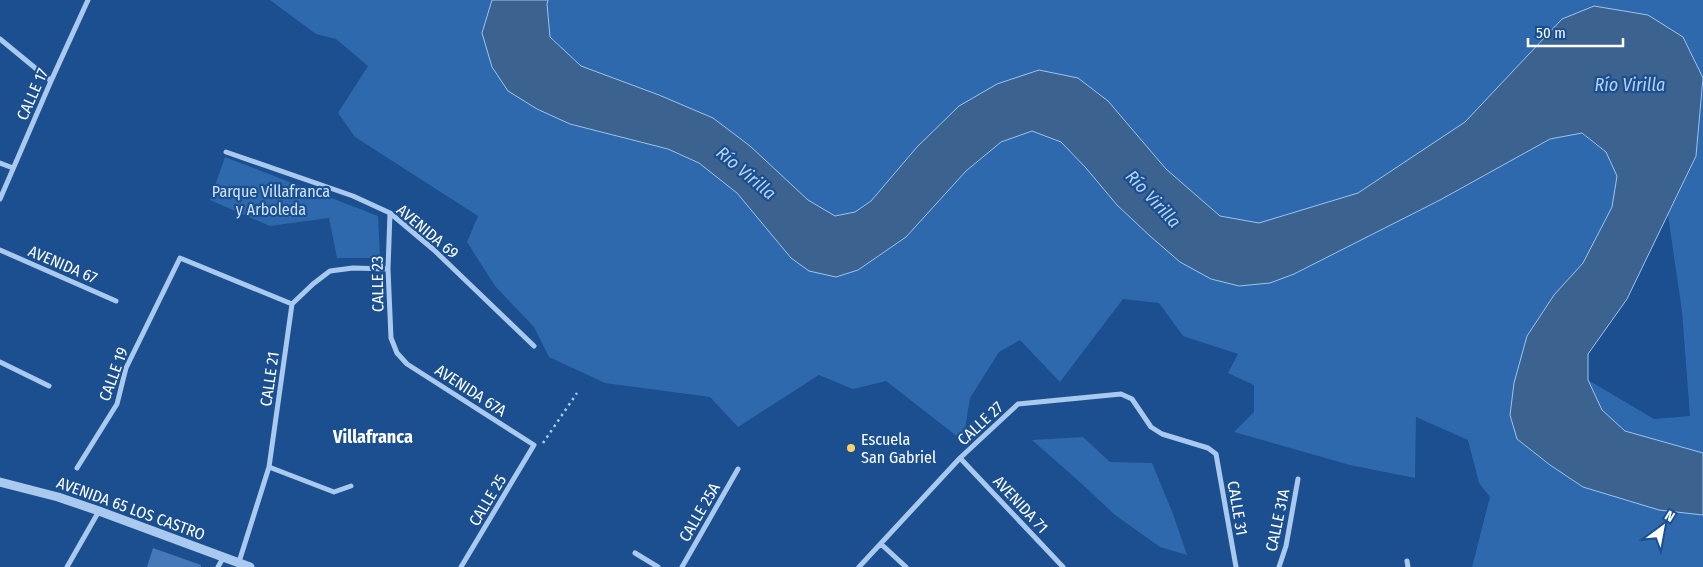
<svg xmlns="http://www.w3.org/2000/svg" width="1703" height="567" font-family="'Fira Sans Condensed',sans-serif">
<rect width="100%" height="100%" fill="#1b4f8f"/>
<path fill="#2e69ad" d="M 270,0 L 492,0 L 482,33 L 570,124 L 668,149 L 699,163 L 737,193 L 762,223 L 858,270 L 906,237 L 966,171 L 1001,142 L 1032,131 L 1061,142 L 1086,168 L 1117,205 L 1180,262 L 1294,274 L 1440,200 L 1550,139 L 1581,133 L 1606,152 L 1617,176 L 1612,207 L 1583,263 L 1554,295 L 1527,336 L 1517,439 L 1550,465 L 1583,487 L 1659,510 L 1703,515 L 1703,567 L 1472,567 L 1490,497 L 1479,483 L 1468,440 L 1416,417 L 1415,478 L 1350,465 L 1234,432 L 1254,412 L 1254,385 L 1228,373 L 1238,354 L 1183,336 L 1159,303 L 1123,299 L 1060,382 L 1020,340 L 999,352 L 970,398 L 963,441 L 886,381 L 853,389 L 819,375 L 738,427 L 710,397 L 605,383 L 549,357 L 534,327 L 495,286 L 467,242 L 478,216 L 355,137 L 338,113 L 368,66 L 336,39 L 316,34 Z
M 548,0 L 1703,0 L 1703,78 L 1682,37 L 1508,78 L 1466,122 L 1358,193 L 1259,223 L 1220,216 L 1166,169 L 1108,101 L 1078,78 L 917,147 L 871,201 L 855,212 L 835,216 L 808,200 L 750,146 L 713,118 L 659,95 L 581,66 L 550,37 L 547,4 Z
M 1703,85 L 1703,453 L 1625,431 L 1602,410 L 1588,380 L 1654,419 L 1690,416 L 1682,311 L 1668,215 L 1696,156 Z
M 225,157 L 378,216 L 380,258 L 337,258 L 329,218 L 270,226 L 210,200 Z
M 1083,437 L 1110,462 L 1152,463 L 1173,514 L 1187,555 L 1160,547 L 1115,515 L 1082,484 L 1032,440 Z"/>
<path fill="#3c6290" stroke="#9cc4f0" d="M 492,0 L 548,0 L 547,4 L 550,37 L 581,66 L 659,95 L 713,118 L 750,146 L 808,200 L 835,216 L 855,212 L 871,201 L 917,147 L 959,106 L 997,84 L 1039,70 L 1078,78 L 1108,101 L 1166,169 L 1220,216 L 1259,223 L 1358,193 L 1465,122 L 1562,19 L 1594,6 L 1648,15 L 1683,37 L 1703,78 L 1696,156 L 1627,299 L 1588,354 L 1588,380 L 1602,410 L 1625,431 L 1703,453 L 1703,515 L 1659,510 L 1583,487 L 1550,465 L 1517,439 L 1510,415 L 1514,383 L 1527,336 L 1554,295 L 1583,263 L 1612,207 L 1617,176 L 1606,152 L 1582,133 L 1550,139 L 1440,200 L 1294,274 L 1270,283 L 1239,286 L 1211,279 L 1180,262 L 1150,236 L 1117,205 L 1086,168 L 1061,142 L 1032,131 L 1001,142 L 966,171 L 906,237 L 858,270 L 836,277 L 809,271 L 791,258 L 737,193 L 699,163 L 668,149 L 570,124 L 537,109 L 508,91 L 492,67 L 482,33 Z"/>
<path fill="#4478b7" d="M 153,548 L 201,565 L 201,567 L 147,567 Z"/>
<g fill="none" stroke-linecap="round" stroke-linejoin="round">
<path stroke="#a9c9ee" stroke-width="2.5" stroke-dasharray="2.5 4" stroke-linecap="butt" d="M 543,443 L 577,393"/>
<path stroke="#a9c9ee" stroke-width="5" d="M 0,39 L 51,81
M 226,152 L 353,196 L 390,213 L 434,250 L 534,346
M 0,163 L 13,168
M 0,199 L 51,81 L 88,0
M 390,213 L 388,269 L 391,338 L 397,353 L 407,364 L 534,445 L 461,567
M 0,250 L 116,301
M 0,362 L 49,386
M 960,458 L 1063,567
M 269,467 L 334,492 L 351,486
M 77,468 L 117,404 L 126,368 L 180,258 L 292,304
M 881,544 L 906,567
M 635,553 L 658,567
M 1407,561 L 1408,567
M 239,562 L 269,467 L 292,304 L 313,284 L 330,271 L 353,268 L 388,269
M 67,567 L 99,511
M 218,567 L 223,558
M 682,567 L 738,469
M 859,567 L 960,458 L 1018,404 L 1121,394 L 1132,399 L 1151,427 L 1162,434 L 1208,448 L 1216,454 L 1236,567
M 1279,567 L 1286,546 L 1298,479"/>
<path stroke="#a9c9ee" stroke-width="9" d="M 0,482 L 58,497 L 99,511 L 250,567"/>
</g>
<circle fill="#ffd166" stroke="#1b4f8f" stroke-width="2" cx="851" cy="448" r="5"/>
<g text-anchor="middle" stroke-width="4.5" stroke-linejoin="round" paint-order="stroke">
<g font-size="16" fill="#fff" stroke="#1b4f8f">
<text transform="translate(32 94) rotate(-66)" y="6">CALLE 17</text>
<text transform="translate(428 231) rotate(40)" y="6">AVENIDA 69</text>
<text transform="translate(63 264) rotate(23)" y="6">AVENIDA 67</text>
<text transform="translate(377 284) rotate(-91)" y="6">CALLE 23</text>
<text transform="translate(113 374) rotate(-70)" y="6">CALLE 19</text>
<text transform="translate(269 379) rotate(-82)" y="6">CALLE 21</text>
<text transform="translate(471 390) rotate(33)" y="6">AVENIDA 67A</text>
<text transform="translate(980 423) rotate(-43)" y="6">CALLE 27</text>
<text transform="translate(487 500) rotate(-59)" y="6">CALLE 25</text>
<text transform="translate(1021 504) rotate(47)" y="6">AVENIDA 71</text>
<text transform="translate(131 508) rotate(20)" y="6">AVENIDA 65 LOS CASTRO</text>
<text transform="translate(1238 508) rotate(80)" y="6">CALLE 31</text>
<text transform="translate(699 512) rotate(-60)" y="6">CALLE 25A</text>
<text transform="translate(1277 520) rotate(-78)" y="6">CALLE 31A</text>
</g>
<g font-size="16" fill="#cfe3fa" stroke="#1b4f8f">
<text x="271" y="197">Parque Villafranca<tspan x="271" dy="18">y Arboleda</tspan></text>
</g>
<g font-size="16" fill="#fff" stroke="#1b4f8f" text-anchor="start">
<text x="861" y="445">Escuela<tspan x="861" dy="18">San Gabriel</tspan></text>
</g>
<g font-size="18" font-style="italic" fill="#b5d3f5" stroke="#1b4f8f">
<text x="1630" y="91">Río Virilla</text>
<text transform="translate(746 173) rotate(40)" y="6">Río Virilla</text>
<text transform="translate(1153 199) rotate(47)" y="6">Río Virilla</text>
</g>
<g font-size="18" font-weight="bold" fill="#fff" stroke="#1b4f8f">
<text x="373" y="443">Villafranca</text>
</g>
</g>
<g transform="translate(1663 527) rotate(32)" stroke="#1b4f8f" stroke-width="4" paint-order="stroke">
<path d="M0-4L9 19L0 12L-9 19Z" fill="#ffffff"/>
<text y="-8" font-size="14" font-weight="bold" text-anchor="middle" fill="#ffffff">N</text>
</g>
<path d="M1528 38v8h95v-8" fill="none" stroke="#ffffff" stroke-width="2.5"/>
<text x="1536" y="38" font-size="15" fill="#ffffff" stroke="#1b4f8f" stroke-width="4" paint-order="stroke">50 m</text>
</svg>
